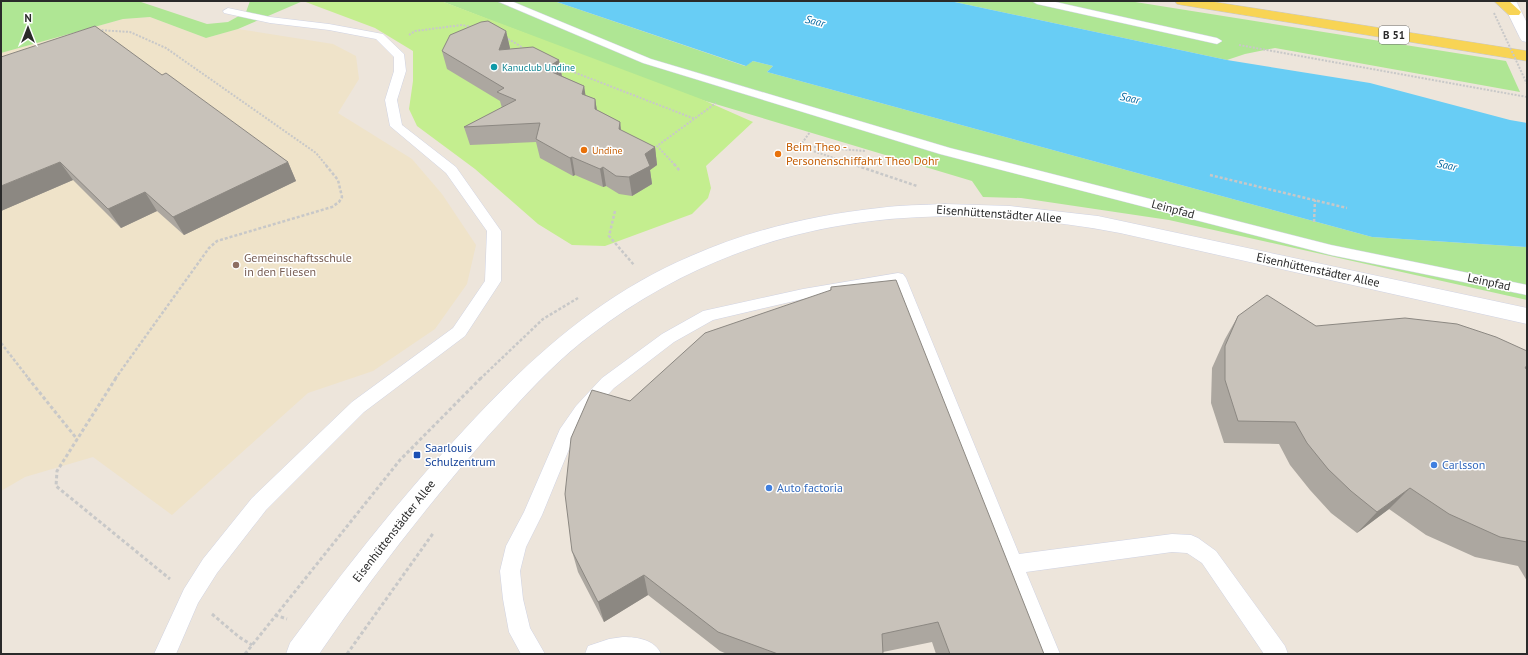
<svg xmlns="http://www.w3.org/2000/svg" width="1528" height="655" font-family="'PT Sans',sans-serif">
<rect width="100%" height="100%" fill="#ede5db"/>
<path fill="#efe3c9" d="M 150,17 L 206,38 L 238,29 L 333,44 L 356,56 L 359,79 L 338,113 L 412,159 L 442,194 L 476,245 L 467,284 L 435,329 L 373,371 L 308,393 L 172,515 L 93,457 L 25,477 L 1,491 L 1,53 L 123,19 Z"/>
<path fill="#afe694" d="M 1,1 L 138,1 L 207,24 L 228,22 L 246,12 L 250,1 L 303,1 L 238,29 L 206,38 L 150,17 L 123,19 L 1,53 Z
M 441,1 L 554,1 L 745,66 L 753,61 L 773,66 L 767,72 L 1372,237 L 1527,247 L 1527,300 L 1169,220 L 1021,198 L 983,197 L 972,181 L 682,94 Z
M 950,1 L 1129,1 L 1506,61 L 1520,92 L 1275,48 L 1245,54 L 1227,60 Z"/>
<path fill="#c4ee8f" d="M 303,1 L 441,1 L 701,99 L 753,122 L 706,166 L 711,188 L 708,198 L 692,214 L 605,246 L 572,245 L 538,224 L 475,169 L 417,126 L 409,109 L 413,81 L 413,51 L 375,28 Z"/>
<path fill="#68cdf5" d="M 554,1 L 950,1 L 1227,60 L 1370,83 L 1510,120 L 1527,123 L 1527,247 L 1372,237 L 767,72 L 773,66 L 753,61 L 746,66 Z"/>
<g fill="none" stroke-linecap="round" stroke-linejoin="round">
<defs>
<path id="service" d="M 497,1 L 511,1 L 651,59 L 950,148 L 1331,245 L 1527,285 L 1527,295 L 1331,255 L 940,154 L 643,63 Z
M 1032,1 L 1051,1 L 1217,38 L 1222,41 L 1217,44 L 1037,4 Z
M 228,8 L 270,17 L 329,24 L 383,34 L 404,54 L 406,71 L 397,100 L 402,125 L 456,167 L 501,231 L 501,281 L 465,336 L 364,412 L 266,510 L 217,573 L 198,603 L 176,654 L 154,654 L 184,589 L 203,559 L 252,498 L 352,402 L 453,328 L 485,281 L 487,231 L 446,173 L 390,126 L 385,100 L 394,71 L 394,57 L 376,39 L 329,30 L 270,23 L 224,13 L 223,11 Z
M 898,273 L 903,274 L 906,278 L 1019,554 L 1172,534 L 1191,535 L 1198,538 L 1216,551 L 1285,646 L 1288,654 L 1264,654 L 1202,563 L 1187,553 L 1172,552 L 1026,572 L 1060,654 L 1038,654 L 893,284 L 803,299 L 713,320 L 674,342 L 614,388 L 588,416 L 574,437 L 542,515 L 526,547 L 520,571 L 523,599 L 530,628 L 545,654 L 521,654 L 509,632 L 503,599 L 500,571 L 506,546 L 524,512 L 560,429 L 576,406 L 602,378 L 662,334 L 703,311 L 803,289 Z
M 623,637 C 638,637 655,640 661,654 L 585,654 L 588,646 L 609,639 Z"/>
<path id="tertiary" d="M 1502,1 L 1516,1 L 1527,23 L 1527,42 L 1522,41 L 1520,38 Z
M 945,204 L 1010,206 L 1098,216 L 1527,308 L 1527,324 L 1120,233 C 930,197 749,214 592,334 C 553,363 520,401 487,437 C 427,506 371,578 319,654 L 286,654 L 290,643 C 344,570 400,498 463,431 C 529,359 599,295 691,256 C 750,230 814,215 879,208 C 900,205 923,205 945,204 Z"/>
<path id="primary" d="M 1175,1 L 1208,1 L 1527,51 L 1527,61 L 1182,5 L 1177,4 Z
M 1494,1 L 1509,1 L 1521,12 L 1519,15 L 1509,15 Z"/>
</defs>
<use href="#service" stroke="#d0d3e3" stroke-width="1"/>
<use href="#tertiary" stroke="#d0d3e3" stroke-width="1"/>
<use href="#primary" stroke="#c8c8c8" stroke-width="1"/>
<path stroke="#c8c8c8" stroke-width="2" stroke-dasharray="2 1.5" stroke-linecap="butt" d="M 98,30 L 130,32 L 166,48 L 316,153 L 326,165
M 409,35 L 415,31 L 462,25 L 472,27
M 505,37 L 525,49
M 1239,45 L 1527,97
M 558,66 L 695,119
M 800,146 L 865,151
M 800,146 L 810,132
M 804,148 L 855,165
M 675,165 L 657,146 L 716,103"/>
<path stroke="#c8c8c8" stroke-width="2.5" stroke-dasharray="3 2" stroke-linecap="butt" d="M 674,164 L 680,171
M 852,164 L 917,186
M 1210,175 L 1347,208
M 615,211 L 609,236 L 634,265
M 1314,222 L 1315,200
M 1,343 L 29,379
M 115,379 L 209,248 L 217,241 L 332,207 L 339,202 L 342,197 L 338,180 L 325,164
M 480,379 L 543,319 L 578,298"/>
<path stroke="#c8c8c8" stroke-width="3" stroke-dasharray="3.5 2.5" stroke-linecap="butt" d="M 28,378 L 77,439
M 116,378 L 57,471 L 56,486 L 170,579
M 212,614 L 239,637 L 252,645
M 275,615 L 287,619
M 245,654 L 400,460 L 481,378
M 347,654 L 434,532"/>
<use href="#service" fill="#fff" fill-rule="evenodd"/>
<use href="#tertiary" fill="#fff" fill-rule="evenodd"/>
<use href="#primary" fill="#f8d455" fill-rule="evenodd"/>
<path stroke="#c8c8c8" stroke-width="2" stroke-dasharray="2 1.5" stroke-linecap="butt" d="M 1494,13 L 1527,84"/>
</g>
<path fill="#aca7a0" d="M 506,31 L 510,49 L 559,60 L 562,76 L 584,86 L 585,95 L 595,99 L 597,110 L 620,122 L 621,131 L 655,147 L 657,165 L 650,170 L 652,184 L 632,196 L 619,194 L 606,186 L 603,187 L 575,175 L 573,176 L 540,158 L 536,142 L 470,145 L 464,127 L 502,108 L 500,101 L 447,69 L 442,51 Z
M 162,75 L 288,162 L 296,181 L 184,235 L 157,211 L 121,228 L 73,180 L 1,211 Z
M 831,287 L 1044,654 L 936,654 L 932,642 L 883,652 L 883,654 L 727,654 L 720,651 L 648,595 L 604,622 L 578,572 L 572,551 L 630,401 L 830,291 Z
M 1238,316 L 1316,326 L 1525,368 L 1527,369 L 1527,581 L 1518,566 L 1475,557 L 1426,535 L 1389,509 L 1357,533 L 1331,513 L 1310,490 L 1290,465 L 1279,444 L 1224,443 L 1211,403 L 1212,368 L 1225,339 Z"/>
<path fill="#8c8882" d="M 506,31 L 510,48 L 503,67 L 499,50 Z
M 559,60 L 562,78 L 545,69 Z
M 584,86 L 587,104 L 582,94 Z
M 595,99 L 598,117 L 595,109 Z
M 620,122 L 622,140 L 619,129 Z
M 655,147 L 657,165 L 650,170 L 652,184 L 632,196 L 629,177 L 645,154 Z
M 572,157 L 575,175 L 573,176 L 570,158 Z
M 60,162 L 73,180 L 1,211 L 1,186 Z
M 288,162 L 296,181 L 184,235 L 173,217 Z
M 603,167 L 606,186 L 603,187 L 600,169 Z
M 145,192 L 157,211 L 121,228 L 108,209 Z
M 1410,488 L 1389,509 L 1357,533 L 1377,512 Z
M 644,575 L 648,595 L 604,622 L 598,602 Z"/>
<path fill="#c8c2ba" stroke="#8c8882" d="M 488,21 L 506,31 L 499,50 L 533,47 L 559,60 L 545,69 L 584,86 L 582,94 L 595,99 L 595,109 L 620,122 L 619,129 L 655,147 L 645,154 L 650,166 L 629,177 L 616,176 L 603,167 L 600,169 L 572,157 L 570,158 L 536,139 L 540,123 L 464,127 L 516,100 L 497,92 L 504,88 L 442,51 L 450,35 L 481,22 Z
M 95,26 L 162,75 L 166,73 L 288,162 L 173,217 L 145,192 L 108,209 L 60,162 L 1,186 L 1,57 Z
M 896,280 L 1044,654 L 950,654 L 938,622 L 882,634 L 883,654 L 778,654 L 718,632 L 644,575 L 598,602 L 572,551 L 565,494 L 571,438 L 592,390 L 630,401 L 705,333 L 831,290 L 831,287 Z
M 1267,295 L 1316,326 L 1405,318 L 1457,324 L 1496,337 L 1527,351 L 1527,365 L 1525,368 L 1527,369 L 1527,542 L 1500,537 L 1449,514 L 1410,488 L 1377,512 L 1351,491 L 1328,469 L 1307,443 L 1295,422 L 1238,421 L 1225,380 L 1225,346 L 1238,316 Z"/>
<circle fill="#0f9aa8" stroke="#fff" stroke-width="1.5" cx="494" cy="67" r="4"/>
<g fill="#e8710a" stroke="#fff" stroke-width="1.5">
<circle cx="584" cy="150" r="4"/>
<circle cx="778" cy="154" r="4"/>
</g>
<circle fill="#8d6e63" stroke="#fff" stroke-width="1.5" cx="236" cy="265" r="4"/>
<rect fill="#1a4fb4" stroke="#fff" stroke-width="1.5" x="413" y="451" width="8" height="8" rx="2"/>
<g fill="#3f7fe0" stroke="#fff" stroke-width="1.5">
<circle cx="1434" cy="465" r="4"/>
<circle cx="769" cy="488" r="4"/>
</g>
<g text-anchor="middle" stroke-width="3" stroke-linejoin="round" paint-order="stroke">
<g font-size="10" fill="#0d838f" stroke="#fff" text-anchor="start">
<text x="502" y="71">Kanuclub Undine</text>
</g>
<g font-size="10" fill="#c56008" stroke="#fff" text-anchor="start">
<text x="592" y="154">Undine</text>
</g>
<g font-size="11" font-style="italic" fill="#0669a1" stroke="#fff">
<text transform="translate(815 21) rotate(14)" y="4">Saar</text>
<text transform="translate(1130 98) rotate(12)" y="4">Saar</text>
<text transform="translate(1447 165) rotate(12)" y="4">Saar</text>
</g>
<rect fill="#fff" stroke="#6a6a6a" stroke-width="1" x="1379" y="26" width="30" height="18" rx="3"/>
<g font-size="11" font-weight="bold" fill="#2a2a2a">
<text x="1394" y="39">B 51</text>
</g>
<g font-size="12" fill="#c56008" stroke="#fff" text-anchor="start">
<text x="786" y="151">Beim Theo -<tspan x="786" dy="14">Personenschiffahrt Theo Dohr</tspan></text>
</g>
<g font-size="12" fill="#2a2a2a" stroke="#fff">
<text transform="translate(1173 209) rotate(15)" y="4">Leinpfad</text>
<text transform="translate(999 214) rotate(4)" y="4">Eisenhüttenstädter Allee</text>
<text transform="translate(1318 270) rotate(12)" y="4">Eisenhüttenstädter Allee</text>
<text transform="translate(1489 282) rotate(12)" y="4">Leinpfad</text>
<text transform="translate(394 531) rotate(-52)" y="4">Eisenhüttenstädter Allee</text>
</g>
<g font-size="12" fill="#785e54" stroke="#fff" text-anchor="start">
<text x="244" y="262">Gemeinschaftsschule<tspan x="244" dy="14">in den Fliesen</tspan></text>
</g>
<g font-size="12" fill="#164399" stroke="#fff" text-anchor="start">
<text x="425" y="452">Saarlouis<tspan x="425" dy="14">Schulzentrum</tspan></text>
</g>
<g font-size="12" fill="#366cbe" stroke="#fff" text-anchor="start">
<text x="1442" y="469">Carlsson</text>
<text x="777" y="492">Auto factoria</text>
</g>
</g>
<rect width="1528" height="655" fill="none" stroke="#2a2a2a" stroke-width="4"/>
<g transform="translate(28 28)" stroke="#ffffff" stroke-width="3" paint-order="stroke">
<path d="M0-3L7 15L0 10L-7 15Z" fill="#2a2a2a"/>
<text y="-6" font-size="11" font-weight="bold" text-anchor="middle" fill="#2a2a2a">N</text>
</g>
</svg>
